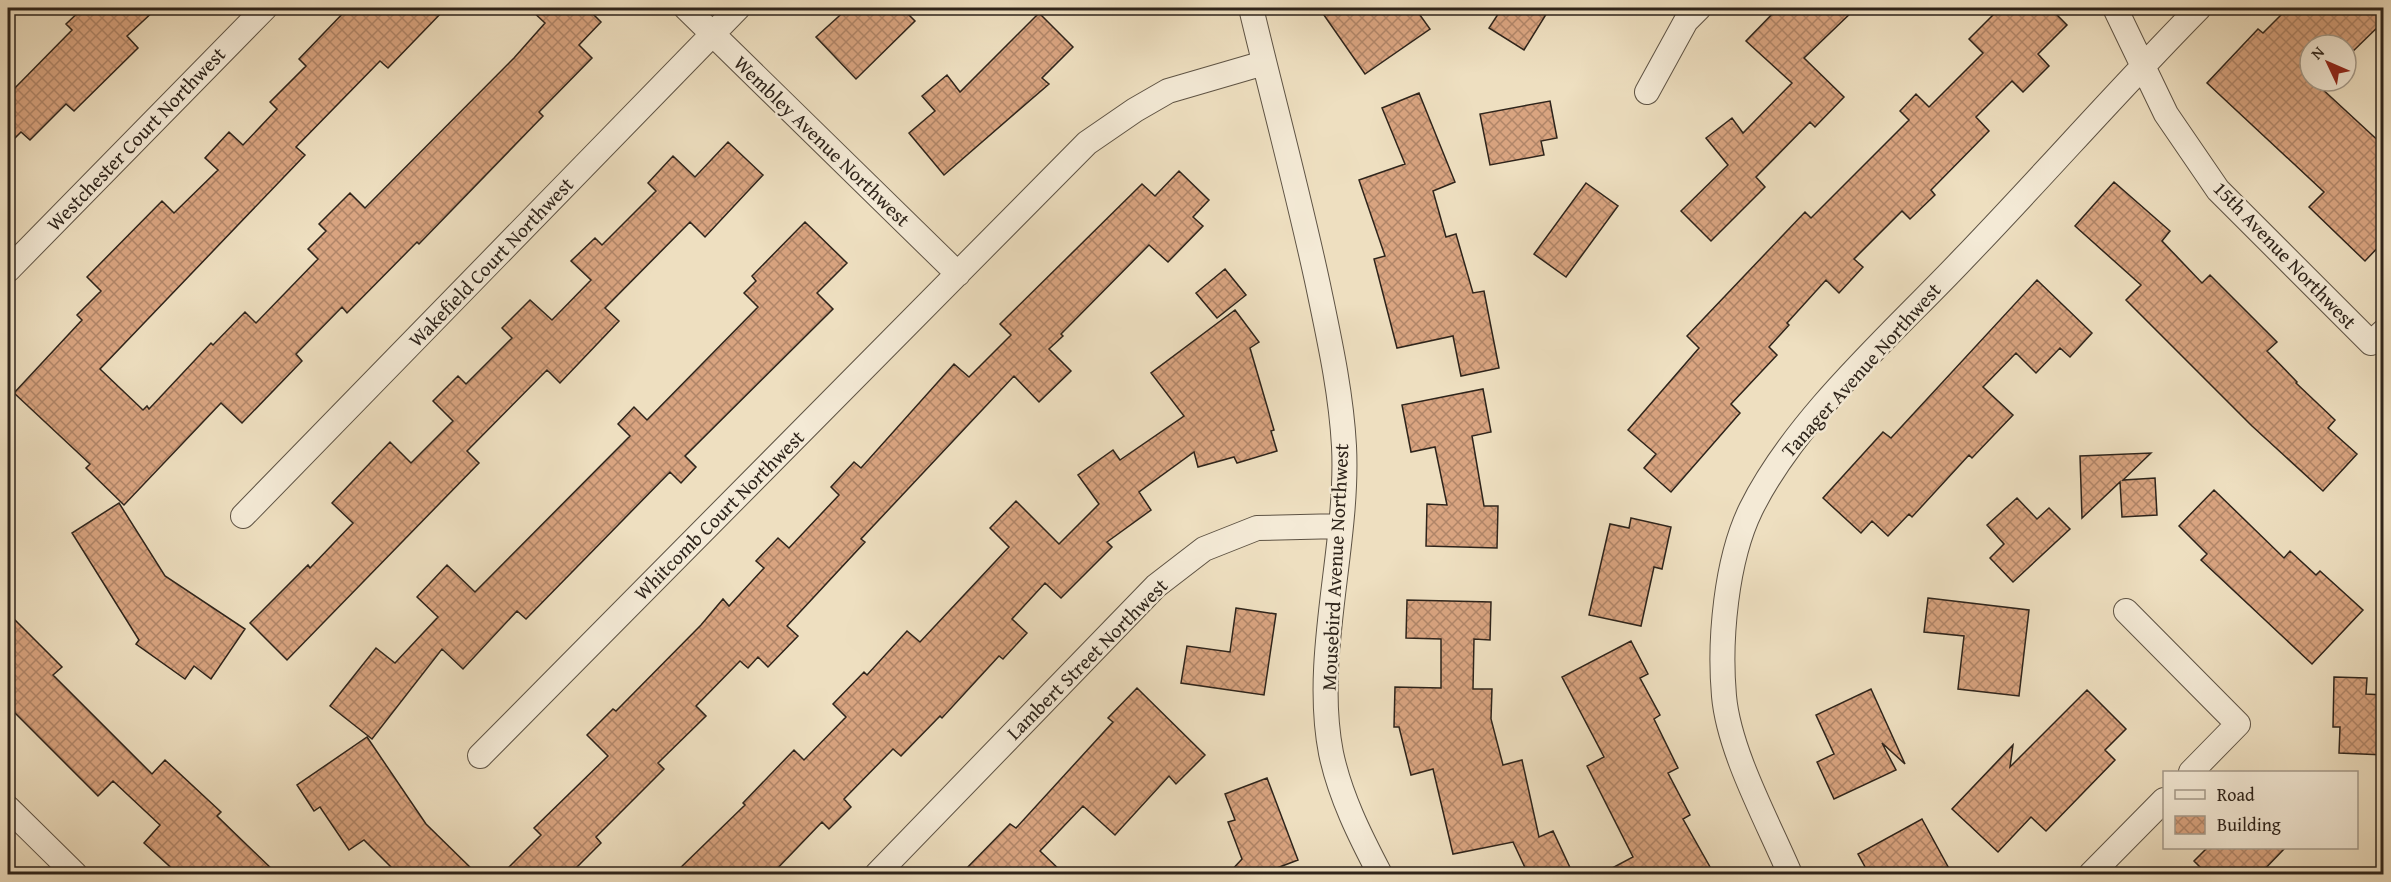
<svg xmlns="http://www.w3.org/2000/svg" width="2391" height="882" font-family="'Gentium Book Plus',serif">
<defs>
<pattern id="building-cross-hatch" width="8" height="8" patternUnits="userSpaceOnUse" patternTransform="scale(1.5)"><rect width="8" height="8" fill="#d9a480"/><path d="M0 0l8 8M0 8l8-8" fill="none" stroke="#b08568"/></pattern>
</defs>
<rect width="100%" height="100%" fill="#eedfc0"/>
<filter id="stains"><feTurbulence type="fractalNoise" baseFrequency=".00333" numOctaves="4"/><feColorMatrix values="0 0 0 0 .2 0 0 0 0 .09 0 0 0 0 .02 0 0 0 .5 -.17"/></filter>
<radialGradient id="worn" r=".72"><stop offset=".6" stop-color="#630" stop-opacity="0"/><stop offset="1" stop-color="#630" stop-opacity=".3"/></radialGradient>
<path fill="url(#building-cross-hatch)" stroke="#2e241b" stroke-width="1.5" d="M 83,8 L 157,8 L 127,36 L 138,48 L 74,111 L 66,104 L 30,140 L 21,132 L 8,145 L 8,95 L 72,30 L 66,24 Z
M 348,8 L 446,8 L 388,68 L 380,61 L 296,147 L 305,155 L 100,369 L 143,410 L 147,406 L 149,409 L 211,343 L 213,345 L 245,312 L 256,323 L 318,259 L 308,249 L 326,231 L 319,224 L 350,193 L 365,208 L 514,58 L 545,23 L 529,8 L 587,8 L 601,22 L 579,45 L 592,58 L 539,112 L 543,116 L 419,244 L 417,242 L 347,313 L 342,307 L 296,354 L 302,361 L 242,423 L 221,403 L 124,505 L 86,468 L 90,464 L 14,393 L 82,320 L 77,315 L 101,291 L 87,277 L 162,201 L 174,213 L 218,170 L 205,158 L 229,132 L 243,145 L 277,109 L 270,102 L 306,66 L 299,59 Z
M 848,8 L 902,8 L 915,21 L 856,79 L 816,37 Z
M 1319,8 L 1415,8 L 1430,29 L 1365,74 Z
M 1502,8 L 1550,8 L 1524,50 L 1489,28 Z
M 1778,8 L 1856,8 L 1804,58 L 1844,97 L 1815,127 L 1810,122 L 1756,177 L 1765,187 L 1711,241 L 1681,211 L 1728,165 L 1706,138 L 1732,118 L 1743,133 L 1792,83 L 1746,41 Z
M 2000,8 L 2050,8 L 2067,25 L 2038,54 L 2049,66 L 2023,92 L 2012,81 L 1976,117 L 1989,131 L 1931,190 L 1935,195 L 1910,219 L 1902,211 L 1854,259 L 1863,267 L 1839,293 L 1826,280 L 1787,323 L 1789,325 L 1769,347 L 1777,355 L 1731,404 L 1740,413 L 1671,492 L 1644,468 L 1656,454 L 1628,430 L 1699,348 L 1687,336 L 1805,212 L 1811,218 L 1909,120 L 1900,111 L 1916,94 L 1929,107 L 1983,53 L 1969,39 Z
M 2288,8 L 2384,8 L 2384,21 L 2346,58 L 2346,45 L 2310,45 L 2310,81 L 2324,81 L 2319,86 L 2384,146 L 2384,241 L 2365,261 L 2309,207 L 2324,192 L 2207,83 L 2258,29 L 2263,33 Z
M 1039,13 L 1073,47 L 1042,78 L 1049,84 L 944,175 L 909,133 L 935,111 L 922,96 L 947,75 L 960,92 Z
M 1419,93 L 1455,182 L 1433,191 L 1446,237 L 1456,234 L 1473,293 L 1484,291 L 1499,368 L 1461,376 L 1453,336 L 1397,348 L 1374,259 L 1385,256 L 1359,180 L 1405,164 L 1382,108 Z
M 1550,101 L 1557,138 L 1541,141 L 1544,155 L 1490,165 L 1480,114 Z
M 728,142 L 763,175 L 705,237 L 690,222 L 605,308 L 619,321 L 560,383 L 547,370 L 467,451 L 479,463 L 287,660 L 250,623 L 308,565 L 310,568 L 353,523 L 332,503 L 390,442 L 411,463 L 453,421 L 433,401 L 458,376 L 466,384 L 512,338 L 502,328 L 530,300 L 552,320 L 591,280 L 571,261 L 595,238 L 602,245 L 656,191 L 648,183 L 673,156 L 695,177 Z
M 1179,171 L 1209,200 L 1193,217 L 1203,226 L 1168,262 L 1149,245 L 1061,334 L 1063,336 L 1049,349 L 1071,371 L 1039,402 L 1014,376 L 861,539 L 865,542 L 787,626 L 798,636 L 768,667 L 758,657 L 748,668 L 740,661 L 696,706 L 706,716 L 658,763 L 664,769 L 596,837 L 601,843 L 570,874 L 502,874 L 541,835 L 534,828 L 608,756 L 587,735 L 613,709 L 616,711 L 701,625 L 723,599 L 729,606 L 764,568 L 756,561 L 778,538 L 789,548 L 839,495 L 831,487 L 854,462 L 861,468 L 954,364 L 969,377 L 1011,335 L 1000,324 L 1142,184 L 1155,196 Z
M 2114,182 L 2170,231 L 2162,241 L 2202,283 L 2210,275 L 2277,342 L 2267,351 L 2297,382 L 2296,383 L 2335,420 L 2328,428 L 2357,454 L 2323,491 L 2252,426 L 2126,300 L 2141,285 L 2075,226 Z
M 1586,183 L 1618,206 L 1566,277 L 1534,254 Z
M 805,222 L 847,263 L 817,293 L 833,309 L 685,456 L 696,467 L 681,483 L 670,472 L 526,619 L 517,611 L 463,669 L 442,649 L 372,739 L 330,706 L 376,648 L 395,663 L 438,617 L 417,597 L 447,565 L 475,592 L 630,436 L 618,424 L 634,407 L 647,420 L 758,307 L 744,293 L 756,281 L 752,276 Z
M 1225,269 L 1246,295 L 1217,318 L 1196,293 Z
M 2037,280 L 2092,333 L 2070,357 L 2060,348 L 2036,373 L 2016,353 L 1983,387 L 2013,415 L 1972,458 L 1969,455 L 1912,517 L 1909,514 L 1888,536 L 1872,521 L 1861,533 L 1823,498 L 1883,432 L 1891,438 Z
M 1235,310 L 1259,342 L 1250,348 L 1274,430 L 1271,431 L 1277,451 L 1237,463 L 1234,457 L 1198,467 L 1194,452 L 1139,492 L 1151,510 L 1107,542 L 1112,547 L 1061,598 L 1045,583 L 1012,619 L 1027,633 L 1003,659 L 999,656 L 942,718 L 940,716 L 901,756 L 893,749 L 844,799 L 851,807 L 829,829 L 822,822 L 772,874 L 674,874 L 745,805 L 743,803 L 794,750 L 804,760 L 846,717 L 833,704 L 864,672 L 867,675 L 907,631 L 920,642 L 1009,547 L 990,528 L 1016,501 L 1059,544 L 1099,504 L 1078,475 L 1113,450 L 1120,460 L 1184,416 L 1151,373 Z
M 1483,389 L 1491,432 L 1472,436 L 1484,506 L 1498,506 L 1497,548 L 1426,546 L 1427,504 L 1447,505 L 1435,447 L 1411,452 L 1402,405 Z
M 2151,453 L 2123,480 L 2155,478 L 2157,515 L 2122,517 L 2120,482 L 2082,518 L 2080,456 Z
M 2214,490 L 2284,558 L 2290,551 L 2316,575 L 2320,571 L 2363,610 L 2312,664 L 2201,560 L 2207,554 L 2179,526 Z
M 2017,498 L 2037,519 L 2049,508 L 2070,529 L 2013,582 L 1990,558 L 2004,544 L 1987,525 Z
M 119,503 L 165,576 L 245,629 L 211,679 L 194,666 L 185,679 L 136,644 L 139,640 L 72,533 Z
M 1631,518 L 1671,527 L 1662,569 L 1654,567 L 1641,626 L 1589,615 L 1610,524 L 1629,528 Z
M 1928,598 L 2029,610 L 2019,696 L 1958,689 L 1964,636 L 1924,632 Z
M 1407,600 L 1491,602 L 1490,640 L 1474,639 L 1473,689 L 1492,689 L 1491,719 L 1503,765 L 1522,760 L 1539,837 L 1553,831 L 1573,874 L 1528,874 L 1513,842 L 1453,854 L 1433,769 L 1411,775 L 1399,727 L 1394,727 L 1395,687 L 1441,688 L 1441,639 L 1406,638 Z
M 1236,608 L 1276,614 L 1264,695 L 1181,683 L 1187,646 L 1230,652 Z
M 8,613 L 62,667 L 53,675 L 152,774 L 165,760 L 221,812 L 217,816 L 277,874 L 178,874 L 144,843 L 160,825 L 113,781 L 98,796 L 8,706 Z
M 1631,641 L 1648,674 L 1640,678 L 1660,715 L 1654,719 L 1678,768 L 1668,773 L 1690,815 L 1683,819 L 1714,874 L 1601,874 L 1633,857 L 1587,766 L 1604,757 L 1562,677 Z
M 2334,677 L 2367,678 L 2366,694 L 2384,695 L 2384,755 L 2339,753 L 2340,727 L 2333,727 Z
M 1137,688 L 1205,755 L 1176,784 L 1169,776 L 1115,835 L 1083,806 L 1040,851 L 1064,874 L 961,874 L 1010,824 L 1016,828 L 1113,722 L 1108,718 Z
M 1871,689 L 1905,764 L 1882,743 L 1896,770 L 1834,799 L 1817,762 L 1834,754 L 1816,715 Z
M 2087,690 L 2126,729 L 2105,750 L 2115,760 L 2046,831 L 2031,817 L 1998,852 L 1952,809 L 2013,745 L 2010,767 Z
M 367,737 L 426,824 L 477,874 L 398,874 L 364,840 L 349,850 L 320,807 L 314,811 L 297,785 Z
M 1267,778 L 1298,860 L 1261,874 L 1228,874 L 1242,859 L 1228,822 L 1235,820 L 1225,794 Z
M 1922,819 L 1952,874 L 1869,874 L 1858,854 Z
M 2207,848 L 2285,848 L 2260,874 L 2207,874 L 2194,861 Z"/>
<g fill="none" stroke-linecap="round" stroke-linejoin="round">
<defs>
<path id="minor" d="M 686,8 L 958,274
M 1251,8 C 1273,100 1298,192 1318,285 C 1329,338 1341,391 1344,446 C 1349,545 1312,656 1331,753 C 1340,796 1360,836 1380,874
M 2115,8 L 2166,114 L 2218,190 L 2371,343 L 2384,331
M 1647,92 L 1686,21 L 1699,8
M 8,270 L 265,8
M 243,516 L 738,8
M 2126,611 L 2238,724 L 2191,772
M 480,756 L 1087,143 L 1135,110 L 1168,91 L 1264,63
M 8,808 L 75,874
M 877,874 L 1156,586 L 1204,549 L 1257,528 L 1341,526
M 1790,874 C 1768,822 1729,752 1724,696 C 1719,640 1726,560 1751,509 C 1796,418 1893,333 1963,259 C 2043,176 2118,90 2199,8
M 2091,874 L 2164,800"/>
</defs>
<use href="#minor" stroke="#5e5344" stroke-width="26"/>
<use href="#minor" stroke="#f4ead6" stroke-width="24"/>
</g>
<g text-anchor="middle" stroke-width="5" stroke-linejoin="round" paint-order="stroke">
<g font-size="20" fill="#2e241b" stroke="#f4ead6">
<text transform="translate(136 139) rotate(-46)" y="7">Westchester Court Northwest</text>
<text transform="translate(822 141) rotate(44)" y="7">Wembley Avenue Northwest</text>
<text transform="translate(2285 255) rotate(46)" y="7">15th Avenue Northwest</text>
<text transform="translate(491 262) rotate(-46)" y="7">Wakefield Court Northwest</text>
<text transform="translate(1861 370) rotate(-48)" y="7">Tanager Avenue Northwest</text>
<text transform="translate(719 515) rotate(-45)" y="7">Whitcomb Court Northwest</text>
<text transform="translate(1335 567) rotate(-87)" y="7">Mousebird Avenue Northwest</text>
<text transform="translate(1087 659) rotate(-45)" y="7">Lambert Street Northwest</text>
</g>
</g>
<rect width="2391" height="882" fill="none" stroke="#eedfc0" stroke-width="30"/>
<rect x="9" y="9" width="2373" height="864" fill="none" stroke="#2e241b" stroke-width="3"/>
<rect x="15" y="15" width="2361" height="852" fill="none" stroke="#2e241b" stroke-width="1.5"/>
<rect x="2163" y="771" width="195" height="78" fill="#f4ead6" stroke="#a59b8b" stroke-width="1.5"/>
<rect x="2175" y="790" width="30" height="9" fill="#f4ead6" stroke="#a59b8b" stroke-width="1.5"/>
<text x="2217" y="801" font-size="18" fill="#2e241b">Road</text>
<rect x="2175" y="816" width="30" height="18" fill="url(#building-cross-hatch)" stroke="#a59b8b" stroke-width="1.5"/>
<text x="2217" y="831" font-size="18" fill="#2e241b">Building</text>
<g transform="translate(2328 63) rotate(314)"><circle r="28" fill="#f4ead6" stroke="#a59b8b" stroke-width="1.5"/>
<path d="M0-4.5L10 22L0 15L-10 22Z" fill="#8f2418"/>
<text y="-9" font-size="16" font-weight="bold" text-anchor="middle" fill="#2e241b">N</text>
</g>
<rect width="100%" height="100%" filter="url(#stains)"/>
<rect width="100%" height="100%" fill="url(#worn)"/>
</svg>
